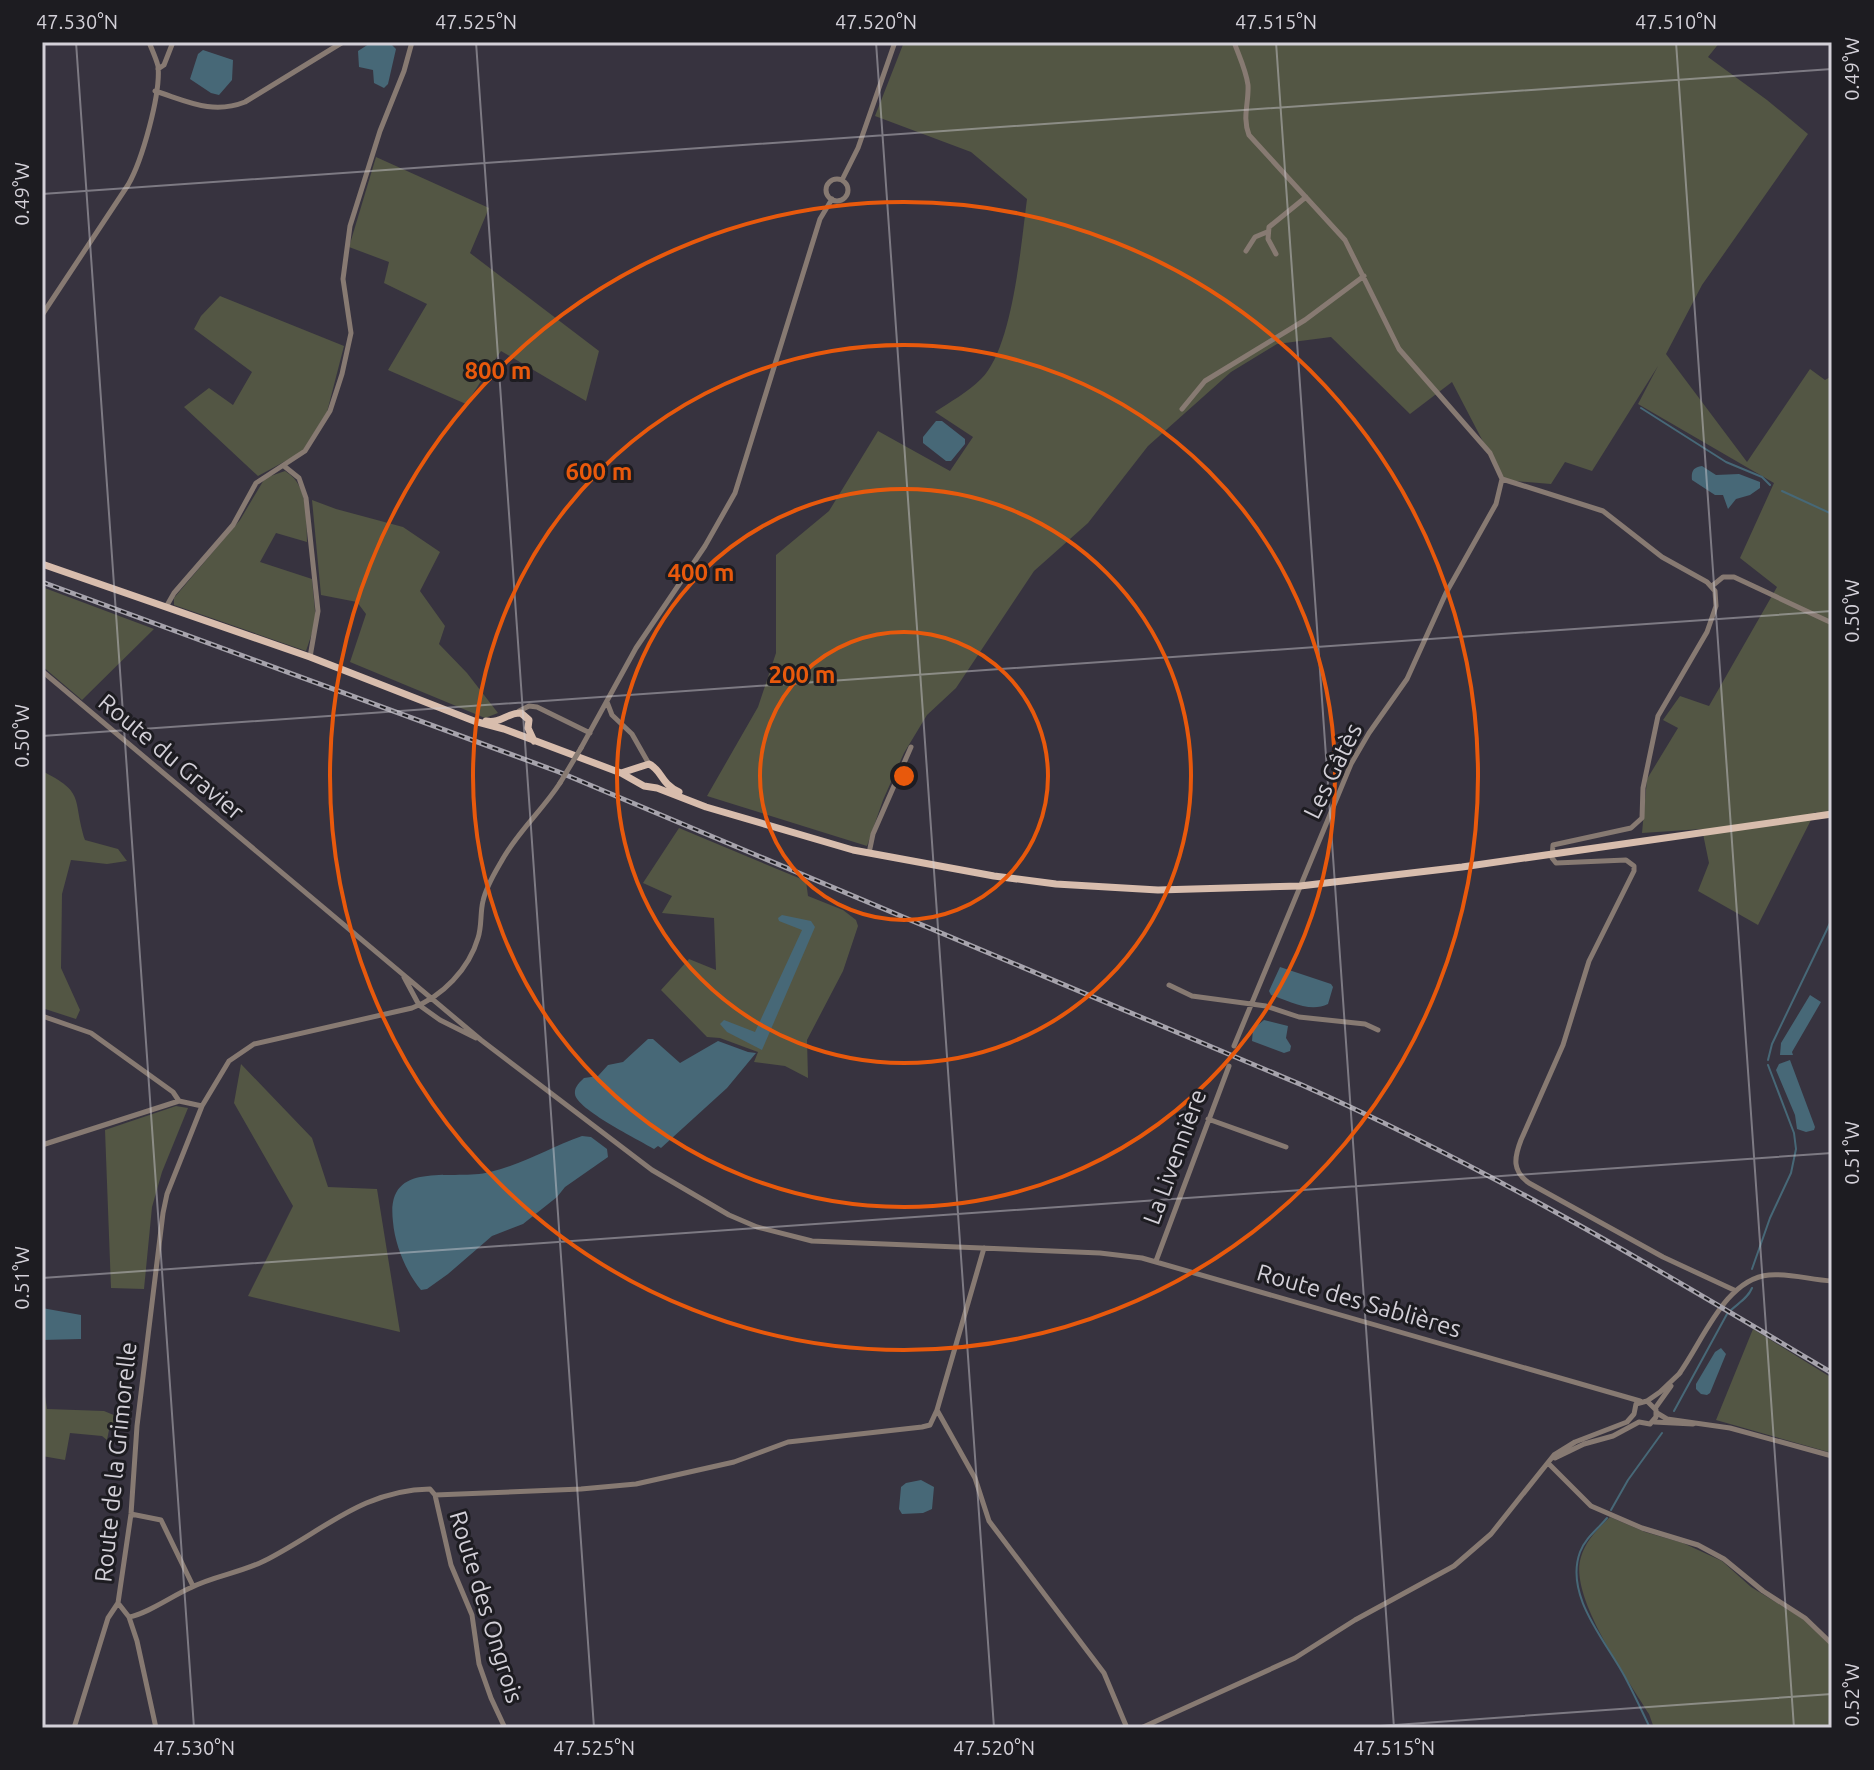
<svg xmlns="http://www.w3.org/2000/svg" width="1874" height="1770" font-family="Ubuntu,sans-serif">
<rect width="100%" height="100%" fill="#37333f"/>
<path fill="#535644" d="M 904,42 L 1720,42 L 1708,57 L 1767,100 L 1808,134 L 1702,285 L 1666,354 L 1747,462 L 1810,369 L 1825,380 L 1832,376 L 1832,819 L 1815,812 L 1758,925 L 1698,891 L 1709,863 L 1702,829 L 1642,833 L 1647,779 L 1678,728 L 1663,720 L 1680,696 L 1709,706 L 1777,587 L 1740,558 L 1774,483 L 1638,404 L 1658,366 L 1592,471 L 1565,462 L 1551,484 L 1503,480 L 1452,382 L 1410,414 L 1331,337 L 1277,344 L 1231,372 L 1148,446 L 1088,523 L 1034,571 L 956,688 L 927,715 L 904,753 L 883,800 L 867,846 L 707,796 L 758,707 L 776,653 L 776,555 L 829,511 L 878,431 L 950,471 L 973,437 L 935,412 C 950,402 968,392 981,379 C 1013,348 1021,244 1027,199 L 971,152 L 875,116 Z
M 376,157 L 489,208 L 470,253 L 599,351 L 586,401 L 501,351 L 466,404 L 388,370 L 427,304 L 384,283 L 389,262 L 349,247 Z
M 220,296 L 344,346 L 327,412 L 302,452 L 258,476 L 184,407 L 209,388 L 233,405 L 252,372 L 194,329 L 201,316 Z
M 285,471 C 309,485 306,518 307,542 L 276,533 L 260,562 L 312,579 L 316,621 L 306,651 L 174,605 L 174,598 L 240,520 L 265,478 Z
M 312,500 L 336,509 L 403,527 L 440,552 L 420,591 L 445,626 L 439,644 L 467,673 L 498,713 L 485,718 L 350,662 L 366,614 L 357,602 L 321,595 Z
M 42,587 L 154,629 L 82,700 L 42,666 Z
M 42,771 C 86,793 72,798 85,840 L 118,849 L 127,861 L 107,864 L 71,860 L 62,894 L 61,968 L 80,1010 L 76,1019 L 42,1008 Z
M 679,828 L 806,881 L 808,896 L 843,910 L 856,920 L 858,926 L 843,971 L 807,1040 L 808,1078 L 785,1066 L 754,1062 L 758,1052 L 720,1038 L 707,1037 L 661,990 L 689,959 L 716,970 L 714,918 L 662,913 L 672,896 L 643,883 Z
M 241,1064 L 312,1138 L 328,1187 L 377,1189 L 400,1332 L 248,1296 L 293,1206 L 234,1103 Z
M 176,1106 L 188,1108 L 162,1172 L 152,1207 L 144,1289 L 111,1288 L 105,1130 Z
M 1753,1329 L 1832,1378 L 1832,1453 L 1716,1420 Z
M 42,1396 L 45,1396 L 47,1409 L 104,1411 L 126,1420 L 121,1431 L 109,1430 L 107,1440 L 102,1436 L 70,1433 L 65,1460 L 42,1456 Z
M 1610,1517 L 1645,1532 L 1683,1543 L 1722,1561 L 1751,1587 L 1803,1619 L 1832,1647 L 1832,1728 L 1654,1728 L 1649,1714 C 1628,1679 1568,1596 1581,1557 C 1586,1540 1598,1529 1610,1517 Z"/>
<path fill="#476877" d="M 372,42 L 392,45 L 396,49 L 388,84 L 384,88 L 374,83 L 373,70 L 359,67 L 358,51 Z
M 203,50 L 233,60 L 232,80 L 219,95 L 211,93 L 190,79 L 198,54 Z
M 936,421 L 942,421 L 965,439 L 965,444 L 951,461 L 946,461 L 923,443 L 923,437 Z
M 1702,466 L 1716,475 L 1739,474 L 1760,482 L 1760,488 L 1750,495 L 1736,499 L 1728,509 L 1723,495 L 1715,495 L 1692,480 C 1691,472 1693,467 1702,466 Z
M 782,915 L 811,921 L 815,927 L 762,1050 L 727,1032 L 720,1024 L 724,1020 L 755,1032 L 802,930 L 779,921 L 778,918 Z
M 1280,967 L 1331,984 L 1333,987 L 1328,1004 C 1310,1013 1289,1001 1271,995 L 1269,991 Z
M 1810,995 L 1821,1002 L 1792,1052 L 1793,1055 L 1780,1055 L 1781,1043 Z
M 1264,1020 L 1288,1026 L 1286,1038 L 1291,1046 L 1290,1051 L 1284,1053 L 1252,1041 L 1253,1029 Z
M 648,1039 L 653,1039 L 680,1063 L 718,1041 L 748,1052 L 756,1053 L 727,1088 L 661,1148 L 658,1146 L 654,1149 C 639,1140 576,1109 575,1094 C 574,1087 580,1082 584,1078 L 598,1076 L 608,1065 L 623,1062 Z
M 1790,1060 L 1815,1127 L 1814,1130 L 1806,1132 L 1797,1129 L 1795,1115 L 1776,1070 L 1779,1064 Z
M 582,1136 L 591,1137 L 607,1149 L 608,1157 L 565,1187 L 557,1197 L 523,1224 L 492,1236 L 448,1274 L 427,1289 L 421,1290 C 406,1272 395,1245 393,1222 C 385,1157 451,1182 490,1172 C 523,1164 551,1147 582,1136 Z
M 42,1308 L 81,1315 L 81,1339 L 42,1340 Z
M 1721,1348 L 1726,1354 L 1710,1393 L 1707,1395 L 1701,1394 L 1696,1389 L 1696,1384 L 1715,1352 Z
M 921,1480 L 934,1487 L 932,1509 L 923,1513 L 902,1514 L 899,1509 L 901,1487 L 906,1483 Z"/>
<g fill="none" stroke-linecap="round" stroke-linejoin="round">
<path stroke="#476877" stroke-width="2" d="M 1641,408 L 1726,462 L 1762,477 L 1770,485
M 1782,491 L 1832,514
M 1768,1060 L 1772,1044 L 1832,919
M 1752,1269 L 1770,1218 L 1791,1173 L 1796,1149 L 1794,1133 L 1768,1065
M 1674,1411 L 1727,1314 C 1736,1304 1747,1300 1752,1288
M 1611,1510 L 1628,1480 L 1662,1433
M 1607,1518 C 1597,1530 1586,1537 1580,1552 C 1564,1596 1606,1641 1625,1677 C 1634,1694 1642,1711 1650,1728"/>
<path stroke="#877a72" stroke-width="5" d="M 1234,42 C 1239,56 1246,70 1248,85 C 1249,103 1242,117 1249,135 L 1345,240 L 1399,349 L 1490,453 L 1502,479 L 1496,504 L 1446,593 L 1407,679 L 1369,733 L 1351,764 L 1234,1046
M 158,69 L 164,65 L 173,42
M 155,91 C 187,101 212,115 245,102 L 343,42
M826 190a11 11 0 1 1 22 0a11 11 0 1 1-22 0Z
M 842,180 L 858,148 L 895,42
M 1246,251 L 1255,237 L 1267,232
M 1276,254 L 1268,239 L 1269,227 L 1306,197
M 42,315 L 128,185 C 142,161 161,94 158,66 C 156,58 152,50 149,42
M 1182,409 L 1205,381 L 1305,320 L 1364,276
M 284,466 L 299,478 L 306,498 L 318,611 L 310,657
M 1502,479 L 1603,511 L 1662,557 L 1707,582 L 1715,591 L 1716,606 L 1707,632 L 1658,716 L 1643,788 L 1642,818 L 1631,828 L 1553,845 L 1552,858 L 1556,863 L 1626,860 L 1634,866 L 1634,871 L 1589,961 L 1563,1045 L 1521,1140 C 1514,1158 1512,1171 1529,1183 L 1663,1257 L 1734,1290
M 1712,586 L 1723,577 L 1734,577 L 1832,623
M 166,607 L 174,593 L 233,525 L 256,483 L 305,451 L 330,411 L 342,374 L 351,333 L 343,279 L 350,226 L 380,131 L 404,71 L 412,42
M 42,671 L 481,1040 L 652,1170 L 729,1215 L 757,1227 L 812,1241 L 1100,1253 L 1142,1258 L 1640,1401
M 607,702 L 612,715 L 632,734 L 649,764
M 519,711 L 529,706 L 537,707 L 590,733
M 581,748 L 636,648 L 705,546 L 735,493 L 820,219 L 832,199
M 869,853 L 873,834 L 911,747
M 404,977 L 419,1005 L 440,1020 L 476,1038
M 1169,985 L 1192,996 L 1266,1006 L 1299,1017 L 1365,1024 L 1378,1030
M 42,1016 L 91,1033 L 173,1092 L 179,1101
M 1208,1119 L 1286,1147
M 42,1145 L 179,1101 L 202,1106
M 984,1248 L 937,1410 L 975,1478 L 989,1521 L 1104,1673 L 1127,1728
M 1156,1261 L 1229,1066
M 1679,1374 C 1703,1341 1725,1279 1769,1275 C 1790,1273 1811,1280 1832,1281
M 1656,1407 L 1671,1386
M 1657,1413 L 1667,1419 L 1730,1428 L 1832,1456
M 1654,1422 L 1693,1424
M 1555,1458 L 1584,1444 L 1613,1436 L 1639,1422 L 1650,1424 L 1656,1417 L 1656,1410 L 1647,1401
M 1548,1463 L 1591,1506 L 1642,1528 L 1698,1545 L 1724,1559 L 1763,1591 L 1805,1618 L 1832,1644
M 435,1495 L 451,1565 L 472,1615 L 479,1664 L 491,1698 L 505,1728
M 131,1514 L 161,1520 L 193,1586
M 118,1603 L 131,1514 L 137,1426 L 163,1213 L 167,1194 L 202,1106 L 229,1061 L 254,1044 L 412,1008 C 442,997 469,969 478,938 C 482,926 480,913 483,901 C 486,887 494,874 501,862 C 517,832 542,811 560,783
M 118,1603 L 129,1617 L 137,1641 L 156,1728
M 129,1617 C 147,1614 172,1596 190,1588 C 213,1576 240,1573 264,1561 C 322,1532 362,1490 430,1489 L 435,1495 L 581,1489 L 636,1484 L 734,1462 L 788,1442 L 922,1427 L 930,1425 L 937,1410
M 74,1728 L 108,1618 L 118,1603
M 1141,1728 L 1295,1658 L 1355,1620 L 1454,1566 L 1491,1534 L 1554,1455 L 1575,1442 L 1627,1422 L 1634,1414 L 1636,1404 L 1647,1401 L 1660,1392 L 1680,1373"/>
<path stroke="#d8bdad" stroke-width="7" d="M 42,564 L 310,657 L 474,721 L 504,729 L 621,773 L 644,786 L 657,788 L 706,807 L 853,850 L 994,876 L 1056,884 L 1158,890 L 1300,886 L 1462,867 L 1832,814
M 486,721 C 501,724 508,712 521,713 L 529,720 L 528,728 L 534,741
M 621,773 L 649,764 C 662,770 660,783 679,792"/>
<defs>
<path id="rail" d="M 42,582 L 559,772 L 1302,1085 C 1487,1167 1658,1269 1832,1373"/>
</defs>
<use href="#rail" stroke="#a6a3ac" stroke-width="5"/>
<use href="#rail" stroke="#1d1c21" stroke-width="2" stroke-dasharray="6" stroke-linecap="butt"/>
<path stroke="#877a72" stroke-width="5" d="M 560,783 L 581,748"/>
</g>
<path fill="none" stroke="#d3d0d8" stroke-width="2" stroke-opacity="0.45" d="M 76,42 L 194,1728M 476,42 L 594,1728M 876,42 L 994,1728M 1276,42 L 1394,1728M 1676,42 L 1794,1728M 42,194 L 1832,69M 42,736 L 1832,611M 42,1278 L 1832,1153M 1352,1728 L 1832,1694"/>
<g fill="none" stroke="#e8590c" stroke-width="4">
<circle cx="904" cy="776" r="144"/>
<circle cx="904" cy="776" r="287"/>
<circle cx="904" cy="776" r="431"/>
<circle cx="904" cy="776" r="574"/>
</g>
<g text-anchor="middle" stroke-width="6" stroke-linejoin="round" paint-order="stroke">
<g font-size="24" fill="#d3d0d8" stroke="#1d1c21">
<text transform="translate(171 757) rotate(40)" y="8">Route du Gravier</text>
<text transform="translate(1333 771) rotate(-64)" y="8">Les Gâtès</text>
<text transform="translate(1175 1157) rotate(-70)" y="8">La Livennière</text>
<text transform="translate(1359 1301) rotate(16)" y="8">Route des Sablières</text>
<text transform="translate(116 1462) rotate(-84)" y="8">Route de la Grimorelle</text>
<text transform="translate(486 1607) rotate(73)" y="8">Route des Ongrois</text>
</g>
</g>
<circle cx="904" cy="776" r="12" fill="#e8590c" stroke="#1d1c21" stroke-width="4"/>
<g font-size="24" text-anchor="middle" font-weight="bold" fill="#e8590c" stroke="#1d1c21" stroke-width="6" stroke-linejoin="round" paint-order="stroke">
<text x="498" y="379">800 m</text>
<text x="599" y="480">600 m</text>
<text x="701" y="581">400 m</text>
<text x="802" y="683">200 m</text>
</g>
<rect width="1874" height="1770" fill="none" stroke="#1d1c21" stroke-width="88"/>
<rect x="44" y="44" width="1786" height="1682" fill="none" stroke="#d3d0d8" stroke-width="3"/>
<g font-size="20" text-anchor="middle" fill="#d3d0d8">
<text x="77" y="29">47.530°N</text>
<text x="476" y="29">47.525°N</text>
<text x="876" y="29">47.520°N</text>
<text x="1276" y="29">47.515°N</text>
<text x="1676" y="29">47.510°N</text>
<text transform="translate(1852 69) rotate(-90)" y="7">0.49°W</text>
<text transform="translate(22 194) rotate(-90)" y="7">0.49°W</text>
<text transform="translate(1852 611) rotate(-90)" y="7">0.50°W</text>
<text transform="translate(22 736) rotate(-90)" y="7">0.50°W</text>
<text transform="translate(1852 1153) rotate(-90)" y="7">0.51°W</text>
<text transform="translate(22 1278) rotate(-90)" y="7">0.51°W</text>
<text transform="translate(1852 1695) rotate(-90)" y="7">0.52°W</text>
<text x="194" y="1755">47.530°N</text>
<text x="594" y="1755">47.525°N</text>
<text x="994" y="1755">47.520°N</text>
<text x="1394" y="1755">47.515°N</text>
</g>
</svg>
